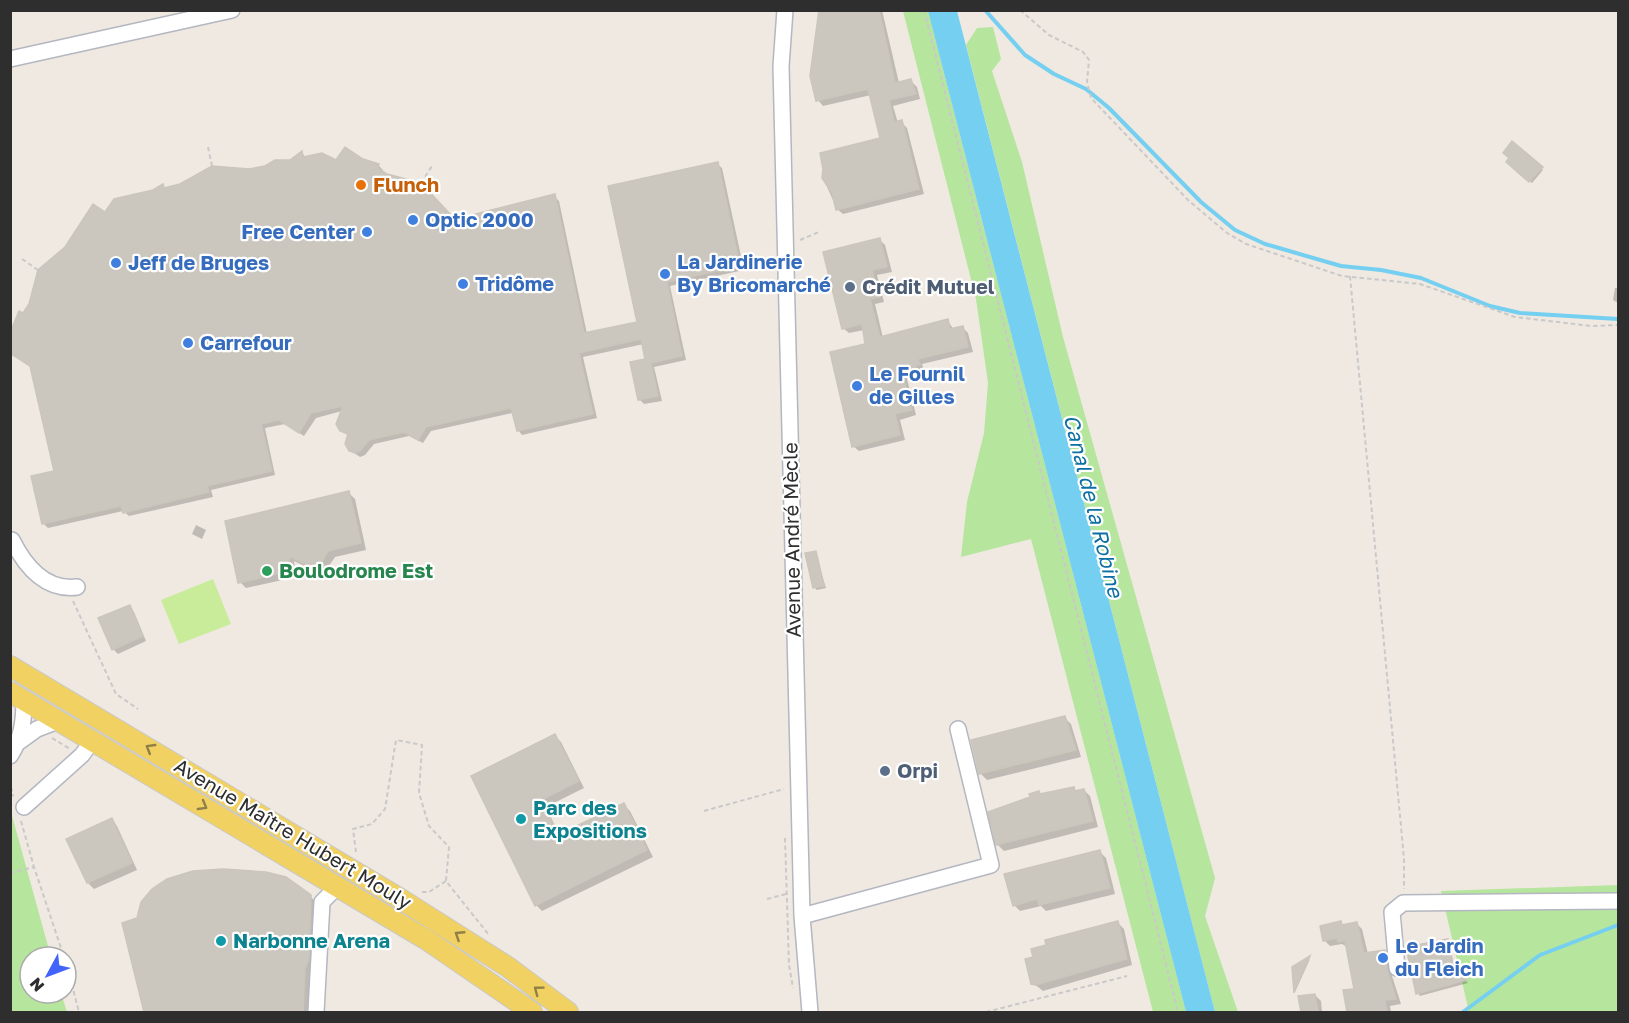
<svg xmlns="http://www.w3.org/2000/svg" width="1629" height="1023" font-family="'Golos Text',sans-serif">
<rect width="100%" height="100%" fill="#efe9e1"/>
<path fill="#b6e59e" d="M 903,11 L 928,11 L 1186,1012 L 1153,1012 L 1031,539 L 961,557 L 967,502 L 984,433 L 988,383 L 976,299 Z
M 993,27 L 1001,59 L 992,71 L 1022,162 L 1063,337 L 1215,878 L 1205,916 L 1238,1012 L 1215,1012 L 966,45 L 977,28 Z
M 11,812 L 51,957 L 30,957 L 30,993 L 61,993 L 67,1012 L 11,1012 Z
M 1618,885 L 1618,1012 L 1469,1012 L 1441,891 Z"/>
<path fill="#c9ec9a" d="M 213,579 L 231,624 L 179,644 L 161,600 Z"/>
<path fill="#75cff0" d="M 928,11 L 957,11 L 1215,1012 L 1186,1012 Z"/>
<path fill="#0003" d="M 820,10 L 882,10 L 899,83 L 911,81 L 917,87 L 920,99 L 893,106 L 898,123 L 901,122 L 907,128 L 924,194 L 843,214 L 837,209 L 823,178 L 882,139 L 871,95 L 823,106 L 818,100 Z
M 1512,144 L 1543,170 L 1532,183 L 1508,162 L 1511,158 Z
M 302,153 L 306,158 L 336,162 L 362,160 L 379,166 L 383,170 L 382,173 L 451,216 L 464,218 L 554,196 L 559,201 L 587,334 L 639,323 L 717,164 L 722,168 L 744,270 L 670,286 L 686,360 L 654,367 L 662,401 L 644,404 L 640,400 L 632,363 L 647,360 L 644,344 L 583,357 L 597,418 L 522,435 L 518,430 L 512,413 L 431,431 L 423,443 L 409,436 L 374,444 L 365,455 L 360,457 L 350,450 L 349,436 L 341,430 L 342,411 L 316,418 L 304,436 L 285,424 L 265,428 L 275,475 L 211,490 L 213,497 L 129,516 L 123,511 L 48,528 L 43,523 L 56,472 L 23,315 L 106,214 L 162,186 L 165,189 L 291,161 Z
M 880,240 L 885,245 L 892,272 L 877,275 L 884,302 L 875,304 L 883,338 L 948,321 L 954,330 L 963,328 L 968,333 L 973,352 L 922,364 L 924,370 L 906,375 L 916,415 L 900,420 L 905,440 L 859,451 L 853,446 L 867,345 L 864,330 L 849,333 L 843,328 Z
M 1615,288 L 1618,288 L 1618,303 L 1613,300 Z
M 349,493 L 355,499 L 366,550 L 335,557 L 323,575 L 294,561 L 296,577 L 246,588 L 240,582 Z
M 196,525 L 206,530 L 202,539 L 192,534 Z
M 815,552 L 826,588 L 817,590 L 814,587 Z
M 130,607 L 134,612 L 146,641 L 118,654 L 113,649 Z
M 1065,718 L 1071,724 L 1081,757 L 987,780 L 980,773 Z
M 555,736 L 561,742 L 584,788 L 546,807 L 560,836 L 624,805 L 630,811 L 653,857 L 542,911 L 536,905 L 473,777 Z
M 1073,789 L 1077,792 L 1084,790 L 1090,796 L 1098,827 L 1004,851 L 998,845 L 990,813 L 1039,793 L 1042,795 Z
M 111,819 L 117,826 L 137,870 L 94,889 L 88,883 L 68,839 Z
M 1099,851 L 1106,858 L 1115,894 L 1046,911 L 1041,906 L 1020,911 L 1014,905 Z
M 310,896 L 317,903 L 309,1012 L 145,1012 L 124,924 L 138,920 Z
M 1118,923 L 1124,929 L 1132,965 L 1043,991 L 1033,983 Z
M 1340,923 L 1343,926 L 1356,923 L 1362,929 L 1368,954 L 1385,952 L 1390,957 L 1392,976 L 1401,1004 L 1390,1006 L 1391,1012 L 1349,1012 L 1345,992 L 1356,990 L 1347,947 L 1342,944 L 1330,946 L 1325,941 Z
M 1447,941 L 1456,972 L 1468,983 L 1420,996 L 1418,993 Z
M 1310,959 L 1295,992 L 1294,968 Z
M 1315,995 L 1321,1001 L 1322,1012 L 1302,1012 L 1300,997 Z"/>
<g fill="none" stroke-linecap="round" stroke-linejoin="round">
<path stroke="#75cff0" stroke-width="4" d="M 985,10 L 1025,55 L 1054,74 L 1086,89 L 1109,108 L 1201,202 L 1235,230 L 1265,244 L 1341,266 L 1381,270 L 1421,278 L 1490,306 L 1520,313 L 1618,319
M 1463,1012 L 1540,955 L 1618,925"/>
</g>
<path fill="#cbc7bf" stroke="#cbc5ba" stroke-width="1.5" d="M 819,10 L 879,10 L 895,83 L 911,79 L 916,94 L 889,100 L 894,122 L 902,120 L 919,189 L 836,210 L 832,193 L 822,178 L 823,169 L 820,153 L 880,138 L 868,89 L 816,101 L 810,76 Z
M 1512,141 L 1543,167 L 1529,182 L 1506,162 L 1509,158 L 1503,153 Z
M 345,147 L 363,159 L 379,164 L 378,168 L 387,174 L 421,183 L 451,215 L 464,217 L 555,194 L 584,333 L 637,322 L 608,186 L 718,162 L 740,266 L 667,282 L 682,356 L 651,363 L 658,396 L 638,400 L 630,362 L 645,359 L 641,339 L 579,353 L 593,414 L 517,431 L 511,408 L 426,427 L 418,440 L 404,432 L 369,440 L 360,451 L 355,453 L 349,451 L 345,444 L 348,434 L 340,431 L 336,424 L 343,406 L 311,413 L 299,433 L 279,420 L 261,424 L 272,471 L 207,486 L 209,492 L 123,513 L 121,506 L 42,524 L 31,476 L 54,471 L 30,366 L 10,353 L 10,333 L 19,311 L 23,313 L 29,304 L 38,270 L 65,247 L 93,204 L 105,212 L 114,199 L 153,190 L 163,184 L 164,188 L 180,184 L 212,166 L 249,169 L 265,166 L 275,160 L 290,160 L 302,151 L 303,157 L 322,153 L 336,160 Z
M 880,238 L 887,267 L 872,270 L 879,297 L 870,299 L 880,337 L 948,319 L 950,329 L 963,326 L 968,347 L 918,359 L 920,365 L 901,370 L 912,410 L 895,414 L 900,435 L 852,447 L 830,352 L 865,344 L 862,324 L 842,329 L 823,252 Z
M 349,491 L 361,543 L 328,551 L 317,570 L 289,556 L 291,571 L 238,583 L 225,521 Z
M 816,551 L 824,586 L 813,588 L 805,553 Z
M 130,605 L 143,636 L 112,650 L 98,618 Z
M 1065,716 L 1076,750 L 979,774 L 971,740 Z
M 555,734 L 579,781 L 541,800 L 558,835 L 624,803 L 647,850 L 535,906 L 471,776 Z
M 1074,787 L 1075,791 L 1084,789 L 1093,821 L 996,845 L 988,812 L 1030,797 L 1029,794 L 1039,791 L 1040,794 Z
M 112,818 L 132,863 L 87,883 L 66,839 Z
M 1100,850 L 1110,888 L 1039,905 L 1037,899 L 1013,906 L 1004,874 Z
M 223,869 L 266,872 L 286,877 L 311,895 L 309,959 L 305,968 L 303,1012 L 144,1012 L 122,923 L 137,918 L 141,902 L 152,889 L 167,879 L 193,871 Z
M 1118,921 L 1127,959 L 1036,985 L 1031,984 L 1025,959 L 1033,957 L 1031,949 L 1046,945 L 1045,940 Z
M 1341,921 L 1342,925 L 1357,922 L 1364,953 L 1385,950 L 1387,969 L 1396,999 L 1385,1000 L 1387,1012 L 1347,1012 L 1343,990 L 1354,989 L 1345,941 L 1338,942 L 1337,938 L 1323,941 L 1320,926 Z
M 1448,939 L 1454,969 L 1467,980 L 1416,994 L 1406,947 Z
M 1310,956 L 1295,989 L 1294,993 L 1292,967 Z
M 1315,994 L 1318,1012 L 1301,1012 L 1298,996 Z"/>
<g fill="none" stroke-linecap="round" stroke-linejoin="round">
<defs>
<path id="minor" d="M 785,10 L 781,66 L 802,916 L 810,1012
M 10,59 L 232,10
M 12,540 C 25,566 45,591 77,587
M 19,742 L 37,729 L 58,721
M 10,756 C 22,738 24,721 24,699
M 24,807 L 82,755 L 93,740
M 802,916 L 991,865 L 958,729
M 1397,968 L 1392,912 L 1403,903 L 1618,901
M 316,1012 L 322,902 L 338,886"/>
<path id="major" d="M 10,666 L 399,898 L 508,967 L 568,1012
M 10,692 L 427,940 L 532,1012"/>
</defs>
<use href="#minor" stroke="#b4b7c1" stroke-width="18"/>
<use href="#major" stroke="#c9c9c9" stroke-width="22"/>
<path stroke="#c9c9c9" stroke-width="2" stroke-dasharray="4.5 3" stroke-linecap="butt" d="M 924,10 L 1178,1012
M 1020,10 L 1049,35 L 1083,52 L 1089,60 L 1087,82 L 1091,98 L 1188,200 L 1227,233 L 1246,244 L 1342,276 L 1420,284 L 1515,317 L 1591,326 L 1618,325
M 208,147 L 212,166
M 421,183 L 432,166
M 800,240 L 819,232
M 22,259 L 38,270
M 1350,276 L 1404,859 L 1404,889
M 73,601 L 116,694 L 138,709
M 52,738 L 70,749
M 11,787 L 13,795
M 10,796 L 13,795 L 14,798
M 704,811 L 784,789
M 21,821 L 34,867
M 785,838 L 789,965 L 793,988
M 356,852 L 353,829 L 372,824 L 385,809 L 396,740 L 422,745 L 419,793 L 429,826 L 449,847 L 446,881 L 489,935
M 10,873 L 34,867 L 64,957
M 422,892 L 429,892 L 446,881
M 767,899 L 786,894
M 66,962 L 79,1012
M 986,1012 L 1127,976"/>
<use href="#minor" stroke="#fff" stroke-width="15"/>
<use href="#major" stroke="#f2d163" stroke-width="20"/>
</g>
<defs><path id="oneway-chevron" d="M-2-3.5L2.5 0L-2 3.5" fill="none" stroke-width="1.6" stroke-linecap="round" stroke-linejoin="round" transform="scale(1.5)"/></defs>
<g stroke="#908048">
<use href="#oneway-chevron" transform="translate(150 748) rotate(-149)"/>
<use href="#oneway-chevron" transform="translate(203 806) rotate(30)"/>
<use href="#oneway-chevron" transform="translate(459 935) rotate(-147)"/>
<use href="#oneway-chevron" transform="translate(538 990) rotate(-143)"/>
</g>
<circle fill="#e8710a" stroke="#fff" stroke-width="2" cx="361" cy="185" r="6"/>
<g fill="#3f7fe0" stroke="#fff" stroke-width="2">
<circle cx="413" cy="220" r="6"/>
<circle cx="367" cy="232" r="6"/>
<circle cx="116" cy="263" r="6"/>
<circle cx="665" cy="274" r="6"/>
<circle cx="463" cy="284" r="6"/>
<circle cx="188" cy="343" r="6"/>
<circle cx="857" cy="386" r="6"/>
<circle cx="1383" cy="958" r="6"/>
</g>
<g fill="#5c6f8a" stroke="#fff" stroke-width="2">
<circle cx="850" cy="287" r="6"/>
<circle cx="885" cy="771" r="6"/>
</g>
<circle fill="#2e9e5b" stroke="#fff" stroke-width="2" cx="267" cy="571" r="6"/>
<g fill="#0f9aa8" stroke="#fff" stroke-width="2">
<circle cx="521" cy="819" r="6"/>
<circle cx="221" cy="941" r="6"/>
</g>
<g text-anchor="middle" stroke-width="4.5" stroke-linejoin="round" paint-order="stroke">
<g font-size="20" font-weight="bold" fill="#c56008" stroke="#fff" text-anchor="start">
<text x="373" y="192">Flunch</text>
</g>
<g font-size="20" font-weight="bold" fill="#366cbe" stroke="#fff" text-anchor="start">
<text x="425" y="227">Optic 2000</text>
<text x="355" y="239" text-anchor="end">Free Center</text>
<text x="677" y="269">La Jardinerie<tspan x="677" dy="23">By Bricomarché</tspan></text>
<text x="128" y="270">Jeff de Bruges</text>
<text x="475" y="291">Tridôme</text>
<text x="200" y="350">Carrefour</text>
<text x="869" y="381">Le Fournil<tspan x="869" dy="23">de Gilles</tspan></text>
<text x="1395" y="953">Le Jardin<tspan x="1395" dy="23">du Fleich</tspan></text>
</g>
<g font-size="20" font-weight="bold" fill="#4e5e75" stroke="#fff" text-anchor="start">
<text x="862" y="294">Crédit Mutuel</text>
<text x="897" y="778">Orpi</text>
</g>
<g font-size="20" fill="#2e2e2e" stroke="#fff">
<text transform="translate(792 540) rotate(-91)" y="7">Avenue André Mècle</text>
<text transform="translate(293 834) rotate(31)" y="7">Avenue Maître Hubert Mouly</text>
</g>
<g font-size="20" font-weight="bold" fill="#27864d" stroke="#fff" text-anchor="start">
<text x="279" y="578">Boulodrome Est</text>
</g>
<g font-size="20" font-weight="bold" fill="#0d838f" stroke="#fff" text-anchor="start">
<text x="533" y="815">Parc des<tspan x="533" dy="23">Expositions</tspan></text>
<text x="233" y="948">Narbonne Arena</text>
</g>
<g font-size="21" font-style="italic" fill="#0d6fa3" stroke="#fff">
<text transform="translate(1093 506) rotate(76)" y="7">Canal de la Robine</text>
</g>
</g>
<rect width="1629" height="1023" fill="none" stroke="#2e2e2e" stroke-width="24"/>
<g transform="translate(48 975) rotate(229)"><circle r="28" fill="#ffffff" stroke="#ababab" stroke-width="1.5"/>
<path d="M0-4.5L10 22L0 15L-10 22Z" fill="#4264fb"/>
<text y="-9" font-size="16" font-weight="bold" text-anchor="middle" fill="#2e2e2e">N</text>
</g>
</svg>
